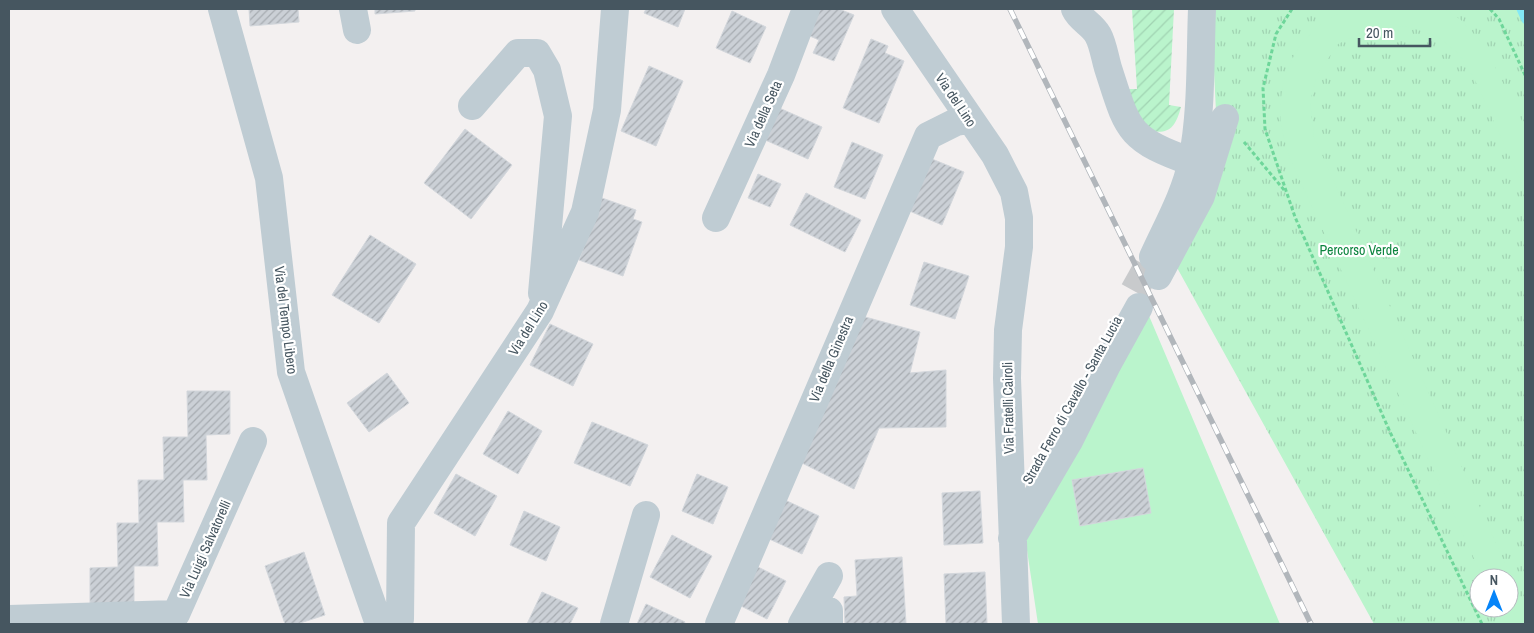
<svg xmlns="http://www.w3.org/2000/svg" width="1534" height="633" font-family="'Archivo Narrow',sans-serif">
<defs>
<pattern id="grass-tufts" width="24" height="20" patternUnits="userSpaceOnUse" patternTransform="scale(1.25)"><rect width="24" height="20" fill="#baf4cc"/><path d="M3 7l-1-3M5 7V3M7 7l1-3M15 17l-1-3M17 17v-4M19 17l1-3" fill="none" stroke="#a1d3b2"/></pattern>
<pattern id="garden-furrows" width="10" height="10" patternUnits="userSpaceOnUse" patternTransform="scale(1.25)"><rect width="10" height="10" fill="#baf4cc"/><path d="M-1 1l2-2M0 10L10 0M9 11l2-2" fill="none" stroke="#a1d3b2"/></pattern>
<pattern id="building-hatch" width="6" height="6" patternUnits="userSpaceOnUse" patternTransform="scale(1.25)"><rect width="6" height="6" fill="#cbd0d6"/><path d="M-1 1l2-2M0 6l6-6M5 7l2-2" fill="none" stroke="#a7acb1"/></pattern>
</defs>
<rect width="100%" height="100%" fill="#f3f0f0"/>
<path fill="url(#grass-tufts)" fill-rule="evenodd" d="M 1211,9 L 1525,9 L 1525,624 L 1374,624 L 1175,264 L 1218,153 ZM 1479,578 L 1509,578 L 1509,608 L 1479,608 Z"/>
<path fill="url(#garden-furrows)" d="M 1132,9 L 1174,9 L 1169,105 L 1181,107 C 1175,130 1167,136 1143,129 L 1124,89 L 1137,89 Z"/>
<path fill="#baf4cc" d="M 1349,9 L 1445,9 L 1461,20 L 1484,45 L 1525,127 L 1525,190 L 1474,78 L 1459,54 L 1437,36 L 1405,26 L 1368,30 L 1338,44 L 1317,75 L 1310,102 L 1314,137 L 1525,608 L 1525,624 L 1504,624 L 1496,608 L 1509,608 L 1509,578 L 1483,578 L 1290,159 C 1287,147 1282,134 1281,122 C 1277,70 1301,28 1349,9 Z
M 1141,297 L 1280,624 L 1038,624 L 1024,530 Z"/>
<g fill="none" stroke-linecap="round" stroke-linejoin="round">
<path stroke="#83e8f6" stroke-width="7" d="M 1520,9 L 1525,20"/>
</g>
<path fill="url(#building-hatch)" stroke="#d3d7dc" d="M 249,9 L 298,9 L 299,22 L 250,26 Z
M 375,9 L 415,9 L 415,11 L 375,14 Z
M 646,9 L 685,9 L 678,27 L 644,13 Z
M 814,9 L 839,9 L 854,15 L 834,61 L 813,53 L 819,40 L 803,33 Z
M 732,11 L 766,27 L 750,63 L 716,48 Z
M 871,39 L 888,46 L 885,53 L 904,61 L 879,123 L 843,108 Z
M 649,66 L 683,81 L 656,146 L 621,131 Z
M 777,107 L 822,127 L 808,159 L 763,139 Z
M 465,129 L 512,165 L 471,219 L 424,183 Z
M 852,142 L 883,155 L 865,199 L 834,187 Z
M 927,157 L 964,172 L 942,225 L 905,209 Z
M 758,174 L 781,184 L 770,207 L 748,198 Z
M 806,193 L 861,220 L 845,252 L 790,225 Z
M 602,198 L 636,210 L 633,219 L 642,222 L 623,276 L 579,260 Z
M 370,235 L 416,264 L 379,323 L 332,295 Z
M 924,262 L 969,276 L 955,319 L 910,305 Z
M 858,315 L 920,332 L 910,373 L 946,370 L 946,427 L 879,428 L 854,489 L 802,463 Z
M 550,324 L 593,344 L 573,386 L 530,365 Z
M 387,373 L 409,403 L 369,432 L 347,403 Z
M 187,391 L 230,391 L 230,434 L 206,435 L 207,480 L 183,480 L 184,522 L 157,522 L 158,566 L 134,566 L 134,606 L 90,607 L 90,568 L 118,567 L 117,523 L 139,523 L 138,480 L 164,480 L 163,437 L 188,437 Z
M 508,411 L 542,431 L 518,474 L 483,454 Z
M 592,422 L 648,445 L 630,486 L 574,463 Z
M 1143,468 L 1151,513 L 1080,526 L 1072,480 Z
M 456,474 L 497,496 L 475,536 L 434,513 Z
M 697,474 L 728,487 L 713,524 L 682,511 Z
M 980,491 L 983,543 L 944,545 L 942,493 Z
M 785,500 L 819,516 L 802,554 L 767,538 Z
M 524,511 L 560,527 L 546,561 L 510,545 Z
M 672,535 L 712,556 L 690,598 L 650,577 Z
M 304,552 L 325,615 L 297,624 L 285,624 L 265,566 Z
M 902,557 L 906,624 L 845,624 L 844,597 L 857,596 L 855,560 Z
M 756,566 L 786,581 L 767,619 L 737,604 Z
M 985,572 L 987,624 L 946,624 L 944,574 Z
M 542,592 L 578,608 L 570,624 L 527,624 Z
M 646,604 L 685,622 L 684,624 L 637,624 Z"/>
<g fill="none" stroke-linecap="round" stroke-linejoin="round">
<path stroke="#c8cacc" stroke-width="28" stroke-dasharray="28 14" stroke-linecap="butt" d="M 1134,291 L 1153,257"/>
<path stroke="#6ed69a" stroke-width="3" stroke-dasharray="4 2.5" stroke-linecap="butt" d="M 1292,9 L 1276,34 L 1263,88 L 1265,129 L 1295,217 L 1390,432 L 1482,624
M 1490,9 L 1499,19 L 1525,75
M 1244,142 L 1285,191"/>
<path stroke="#bfccd3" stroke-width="28" d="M 222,9 L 269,178 L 291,372 L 379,624
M 353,9 L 357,30
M 895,9 L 995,155 L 1014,192 L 1019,218 L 1019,247 L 1008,330 L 1007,378 L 1016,624
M 1075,9 C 1080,20 1092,24 1098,35 C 1103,44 1105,58 1108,68 C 1128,130 1127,139 1192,162
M 472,106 L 518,53 L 537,53 L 547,70 L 558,116 L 542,293
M 716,218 L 781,75 L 806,9
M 1153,257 C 1167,226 1185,195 1192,161 C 1202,113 1200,58 1202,9
M 1158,276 L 1201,196 L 1225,118
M 1012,538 L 1069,441 L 1107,365 L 1139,307
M 829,611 L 829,624
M 9,619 L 176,614 L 253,441
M 398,624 L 400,619 L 401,523 L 540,311 L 585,212 L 607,110 L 615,9
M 614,624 L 646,515
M 719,624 L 928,136 L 956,122 L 969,120
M 802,624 L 829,576"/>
<defs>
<path id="rail" d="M 1010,9 L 1311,624"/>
</defs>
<use href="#rail" stroke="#b1b6bb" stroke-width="5.5"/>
<use href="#rail" stroke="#fff" stroke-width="4" stroke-dasharray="11" stroke-linecap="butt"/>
</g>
<g text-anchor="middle" stroke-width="4.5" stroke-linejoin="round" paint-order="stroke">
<g font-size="14" fill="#465660" stroke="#fff">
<text transform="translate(956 100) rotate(56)" y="5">Via del Lino</text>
<text transform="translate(763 114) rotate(-66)" y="5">Via della Seta</text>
<text transform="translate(286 320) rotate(83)" y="5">Via del Tempo Libero</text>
<text transform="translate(528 328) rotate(-58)" y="5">Via del Lino</text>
<text transform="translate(831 359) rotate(-67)" y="5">Via della Ginestra</text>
<text transform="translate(1072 400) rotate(-61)" y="5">Strada Ferro di Cavallo - Santa Lucia</text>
<text transform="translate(1008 408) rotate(-91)" y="5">Via Fratelli Cairoli</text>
<text transform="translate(205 549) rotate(-66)" y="5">Via Luigi Salvatorelli</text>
</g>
<g font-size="14" fill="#0d853f" stroke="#fff">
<text x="1359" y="255">Percorso Verde</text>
</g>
</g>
<rect width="1534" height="633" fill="none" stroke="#465660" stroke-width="20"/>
<g transform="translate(1494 593)"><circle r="24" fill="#ffffff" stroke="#b5bbbf"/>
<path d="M0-4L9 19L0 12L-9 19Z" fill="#0584f8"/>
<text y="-8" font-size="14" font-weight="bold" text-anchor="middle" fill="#465660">N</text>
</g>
<path d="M1359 38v8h71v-8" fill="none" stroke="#465660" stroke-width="2.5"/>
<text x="1366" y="38" font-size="15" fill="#465660" stroke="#ffffff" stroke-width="4" paint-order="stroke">20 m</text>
</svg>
